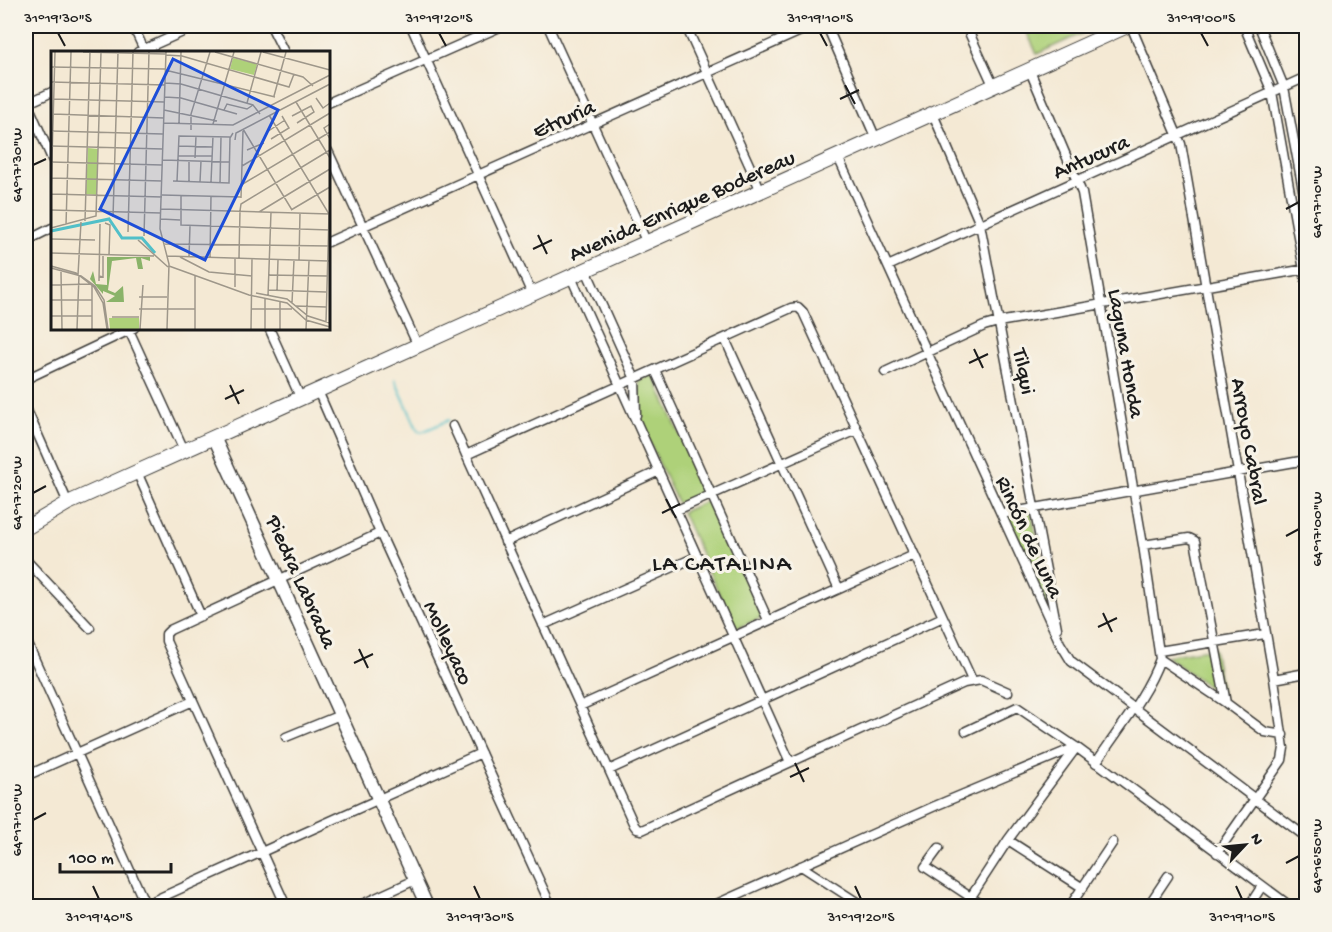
<svg xmlns="http://www.w3.org/2000/svg" width="1332" height="932" font-family="'Gochi Hand',sans-serif">
<rect width="100%" height="100%" fill="#f7f3e8"/>
<filter id="ink" filterUnits="userSpaceOnUse"><feTurbulence type="fractalNoise" baseFrequency=".0167" numOctaves="2"/><feDisplacementMap in="SourceGraphic" scale="12" xChannelSelector="R" yChannelSelector="G"/><feConvolveMatrix kernelMatrix="1 2 1 2 8 2 1 2 1" color-interpolation-filters="sRGB"/></filter>
<filter id="wash" filterUnits="userSpaceOnUse"><feTurbulence type="fractalNoise" baseFrequency=".008" numOctaves="4" result="noise"/><feDisplacementMap in="SourceGraphic" scale="24" xChannelSelector="R" yChannelSelector="G"/><feGaussianBlur stdDeviation="1.35" result="paint"/><feColorMatrix in="noise" values="0 0 0 0 0 0 0 0 0 0 0 0 0 0 0 0 0 1.4 0 .05"/><feComposite in="paint" operator="in"/></filter>
<g filter="url(#wash)">
<rect width="100%" height="100%" fill="#f4e9d4"/>
<path fill="#aed179" stroke="#65764a" stroke-width="1.5" d="M 1024,26 L 1095,26 L 1094,28 L 1037,54 Z
M 653,374 L 706,493 L 678,504 L 640,422 L 639,381 Z
M 709,500 L 763,617 L 735,629 L 682,512 Z
M 1030,506 L 1056,634 L 1002,511 Z
M 1214,648 L 1222,696 L 1166,656 Z"/>
<g fill="none" stroke-linecap="round" stroke-linejoin="round">
<path stroke="#51bfc8" stroke-width="2" d="M 395,380 L 418,431 L 422,432 L 449,420"/>
</g>
</g>
<g filter="url(#ink)">
<g fill="none" stroke-linecap="round" stroke-linejoin="round">
<defs>
<path id="street" d="M 133,26 L 145,52
M 271,26 L 284,52
M 411,26 L 532,294
M 548,26 L 647,243
M 686,26 L 761,191
M 827,26 L 876,139
M 966,26 L 994,87
M 1131,26 L 1181,144 L 1274,679 L 1284,748 L 1282,760 L 1217,853
M 1244,26 L 1272,92 L 1306,281
M 1259,26 L 1284,87 L 1306,206
M 138,52 L 196,26
M 1030,71 L 1082,193 L 1143,545 L 1160,659 L 1226,703
M 26,100 L 52,159
M 328,103 L 502,26
M 26,104 L 52,92
M 933,114 L 980,224 L 1057,628
M 328,151 L 418,346
M 838,157 L 1060,643 L 1071,661 L 1306,837
M 26,241 L 52,228
M 328,242 L 812,26
M 888,266 L 1306,77
M 586,270 L 635,379 L 636,415
M 571,277 L 790,762
M 128,328 L 184,450
M 269,328 L 301,399
M 725,339 L 839,589
M 655,370 L 768,620
M 885,372 L 984,326 L 998,322 L 1306,269
M 26,379 L 134,328
M 318,391 L 380,533 L 551,906
M 26,408 L 68,503
M 453,426 L 634,825 L 637,829 L 642,830 L 964,683 L 981,680 L 1008,692
M 466,455 L 791,308 L 798,307 L 803,312 L 972,680
M 137,472 L 201,616
M 677,510 L 857,430
M 1001,514 L 1306,460
M 505,542 L 659,471
M 1143,545 L 1189,538 L 1195,541 L 1226,703 L 1265,732 L 1283,735
M 26,560 L 90,628
M 543,625 L 698,556
M 26,640 L 146,906
M 1159,651 L 1265,634
M 1274,679 L 1306,673
M 580,706 L 914,555
M 966,731 L 1017,707 L 1076,747 L 1290,906
M 286,737 L 340,715
M 1096,763 C 1118,729 1146,697 1160,659
M 609,770 L 943,617
M 26,776 L 193,701
M 1008,840 L 1083,888
M 939,848 L 925,867 L 984,906
M 801,866 L 863,906
M 142,906 L 481,753
M 286,906 L 166,641 L 166,634 L 170,630 L 380,533
M 358,906 L 415,880
M 712,906 L 935,806 L 1076,747
M 965,906 L 1008,840 L 1076,748
M 1070,906 L 1113,842
M 1148,906 L 1168,876
M 1249,906 L 1262,886"/>
<path id="secondary" d="M 214,437 L 427,906"/>
<path id="primary" d="M 26,528 L 68,503 L 1127,26"/>
</defs>
<use href="#street" stroke="#3c3b38" stroke-width="11"/>
<use href="#secondary" stroke="#3c3b38" stroke-width="15"/>
<use href="#primary" stroke="#3c3b38" stroke-width="16"/>
<use href="#street" stroke="#fff" stroke-width="8"/>
<use href="#secondary" stroke="#fff" stroke-width="12"/>
<use href="#primary" stroke="#fff" stroke-width="14"/>
</g>
</g>
<path fill="none" stroke="#1c1c1c" stroke-width="2" d="M 58,33 L 65,46M 439,33 L 446,46M 820,33 L 827,46M 1201,33 L 1208,46M 845,85 L 855,104M 840,99 L 859,90M 33,165 L 46,159M 1286,209 L 1299,202M 538,235 L 547,254M 533,249 L 552,240M 974,349 L 983,368M 969,363 L 988,354M 230,385 L 239,404M 225,399 L 244,390M 33,493 L 46,486M 666,499 L 676,518M 662,513 L 680,504M 1286,536 L 1299,529M 1103,613 L 1112,632M 1098,627 L 1117,618M 359,649 L 368,668M 354,663 L 373,654M 795,763 L 804,782M 790,777 L 809,768M 33,820 L 46,813M 1286,863 L 1299,856M 93,886 L 99,899M 474,886 L 480,899M 855,886 L 861,899M 1236,886 L 1242,899"/>
<g text-anchor="middle" stroke-width="6" stroke-linejoin="round" paint-order="stroke">
<g font-size="22" fill="#1c1c1c" stroke="#f7f3e8">
<text transform="translate(563 117) rotate(-24)" y="8">Etruria</text>
<text transform="translate(1090 155) rotate(-24)" y="8">Antucura</text>
<text transform="translate(681 204) rotate(-24)" y="8">Avenida Enrique Bodereau</text>
<text transform="translate(1128 353) rotate(80)" y="8">Laguna Honda</text>
<text transform="translate(1026 371) rotate(79)" y="8">Tilqui</text>
<text transform="translate(1251 441) rotate(80)" y="8">Arroyo Cabral</text>
<text transform="translate(1031 536) rotate(65)" y="8">Rincón de Luna</text>
<text transform="translate(303 581) rotate(66)" y="8">Piedra Labrada</text>
<text transform="translate(450 642) rotate(65)" y="8">Molleyaco</text>
</g>
<g font-size="24" letter-spacing="1.5" fill="#1c1c1c" stroke="#f7f3e8">
<text x="722" y="570">LA CATALINA</text>
</g>
</g>
<g transform="translate(51 51)">
<rect width="279" height="279" fill="#f4e9d4"/>
<path d="M 182,7 L 206,13 L 203,24 L 179,18 ZM 37,97 L 47,98 L 46,144 L 35,143 ZM 58,267 L 88,267 L 88,278 L 59,278 Z" fill="#aed179"/>
<path d="M 56,206 L 99,206 L 99,210 L 90,207 L 92,218 L 87,218 L 85,207 L 61,210 L 57,239 L 64,242 L 72,235 L 73,251 L 55,251 L 64,245 L 52,240 L 52,243 L 39,228 L 42,220 L 45,233 L 56,234 Z" fill="#8ab369"/>
<path fill="none" stroke="#51bfc8" stroke-width="3" d="M 0,180 L 58,168 L 71,187 L 91,187 L 104,202"/>
<path fill="none" stroke="#9e978a" stroke-width="1.5" d="M 32,1 L 115,3M 115,1 L 109,178 L 118,213 L 116,278M 164,1 L 252,26 L 262,35M 212,1 L 279,19M 115,4 L 131,5 L 238,36 L 243,23M 0,16 L 114,18M 114,19 L 224,46M 0,31 L 114,34M 114,32 L 130,33 L 202,54 L 209,63M 223,45 L 235,1M 114,46 L 130,47 L 186,63M 265,47 L 272,57 L 279,52M 2,48 L 113,51M 245,51 L 279,107M 196,52 L 210,1M 113,59 L 166,70M 173,59 L 176,53 L 196,58 L 202,54M 2,63 L 113,67M 218,64 L 278,163 L 275,271M 241,65 L 260,55 L 263,61 L 246,72M 113,72 L 182,74 L 279,24M 128,72 L 130,1M 162,73 L 183,1M 279,73 L 273,77 L 279,88M 192,78 L 241,159M 140,79 L 140,63 L 159,1M 1,80 L 112,83M 216,81 L 234,69M 220,88 L 238,77 L 231,65M 184,89 L 185,82 L 279,33M 0,95 L 112,98M 127,95 L 162,96M 196,99 L 213,92M 127,105 L 161,105M 144,107 L 145,85M 112,109 L 178,111M 0,111 L 111,114M 191,115 L 279,62M 0,127 L 111,130M 122,130 L 178,132 L 179,87 L 182,82M 126,130 L 128,85 L 179,86M 138,131 L 138,110M 149,131 L 150,110M 160,131 L 162,85M 169,132 L 170,86M 190,134 L 279,81M 0,143 L 111,146M 0,144 L 4,1M 111,144 L 190,146M 130,144 L 130,174 L 279,179M 190,147 L 192,80M 110,158 L 279,163M 0,159 L 110,162M 240,159 L 279,136M 189,160 L 190,153 L 279,99M 208,161 L 279,118M 62,166 L 67,1M 110,168 L 129,169M 34,170 L 39,1M 54,172 L 59,174 L 58,204M 15,174 L 20,1M 0,177 L 45,165 L 50,1M 77,181 L 82,1M 93,185 L 98,1M 0,188 L 44,189M 87,189 L 117,216M 112,193 L 279,195M 0,202 L 103,205M 116,205 L 278,210M 129,206 L 158,221 L 201,225M 138,206 L 139,175M 159,207 L 160,145M 184,207 L 184,236M 188,207 L 189,160M 248,209 L 249,162M 0,215 L 25,222 L 43,236 L 52,252 L 56,278M 118,215 L 198,244 L 236,252 L 255,269 L 279,276M 0,217 L 30,225 L 44,235 L 53,249 L 57,278M 10,221 L 11,278M 27,224 L 30,171M 217,224 L 276,225M 48,225 L 52,226 L 52,205M 48,230 L 49,173M 0,234 L 41,233M 217,239 L 275,241M 226,240 L 227,209M 205,242 L 236,248 L 257,265 L 279,272M 217,245 L 220,161M 88,246 L 116,246M 0,249 L 41,249M 241,252 L 243,209M 245,255 L 275,256M 88,258 L 144,258M 200,258 L 241,258M 0,265 L 41,265M 61,266 L 88,266M 26,278 L 28,224M 41,278 L 41,234M 89,278 L 92,234M 144,278 L 144,225M 200,278 L 201,208M 214,278 L 214,247M 229,278 L 229,250M 255,278 L 258,210"/>
<path fill="#1d4ed8" fill-opacity="0.15" stroke="#1d4ed8" stroke-width="3" d="M 122,8 L 227,59 L 154,209 L 49,158 Z"/>
<rect width="279" height="279" fill="none" stroke="#1c1c1c" stroke-width="3"/>
</g>
<rect width="1332" height="932" fill="none" stroke="#f7f3e8" stroke-width="66"/>
<g transform="translate(1245 845) rotate(64)" stroke="#f7f3e8" stroke-width="4.5" paint-order="stroke">
<path d="M0-4.5L10 22L0 15L-10 22Z" fill="#1c1c1c"/>
<text y="-9" font-size="16" font-weight="bold" text-anchor="middle" fill="#1c1c1c">N</text>
</g>
<path d="M60 863v9h111v-9" fill="none" stroke="#1c1c1c" stroke-width="3"/>
<text x="69" y="863" font-size="18" fill="#1c1c1c" stroke="#f7f3e8" stroke-width="4.5" paint-order="stroke">100 m</text>
<rect x="33" y="33" width="1266" height="866" fill="none" stroke="#1c1c1c" stroke-width="2"/>
<g font-size="15" text-anchor="middle" fill="#1c1c1c">
<text x="58" y="22">31°19'30"S</text>
<text x="439" y="22">31°19'20"S</text>
<text x="820" y="22">31°19'10"S</text>
<text x="1201" y="22">31°19'00"S</text>
<text transform="translate(16 165) rotate(-90)" y="5">64°17'30"W</text>
<text transform="translate(1316 202) rotate(-90)" y="5">64°17'10"W</text>
<text transform="translate(16 493) rotate(-90)" y="5">64°17'20"W</text>
<text transform="translate(1316 529) rotate(-90)" y="5">64°17'00"W</text>
<text transform="translate(16 820) rotate(-90)" y="5">64°17'10"W</text>
<text transform="translate(1316 856) rotate(-90)" y="5">64°16'50"W</text>
<text x="99" y="921">31°19'40"S</text>
<text x="480" y="921">31°19'30"S</text>
<text x="861" y="921">31°19'20"S</text>
<text x="1242" y="921">31°19'10"S</text>
</g>
</svg>
